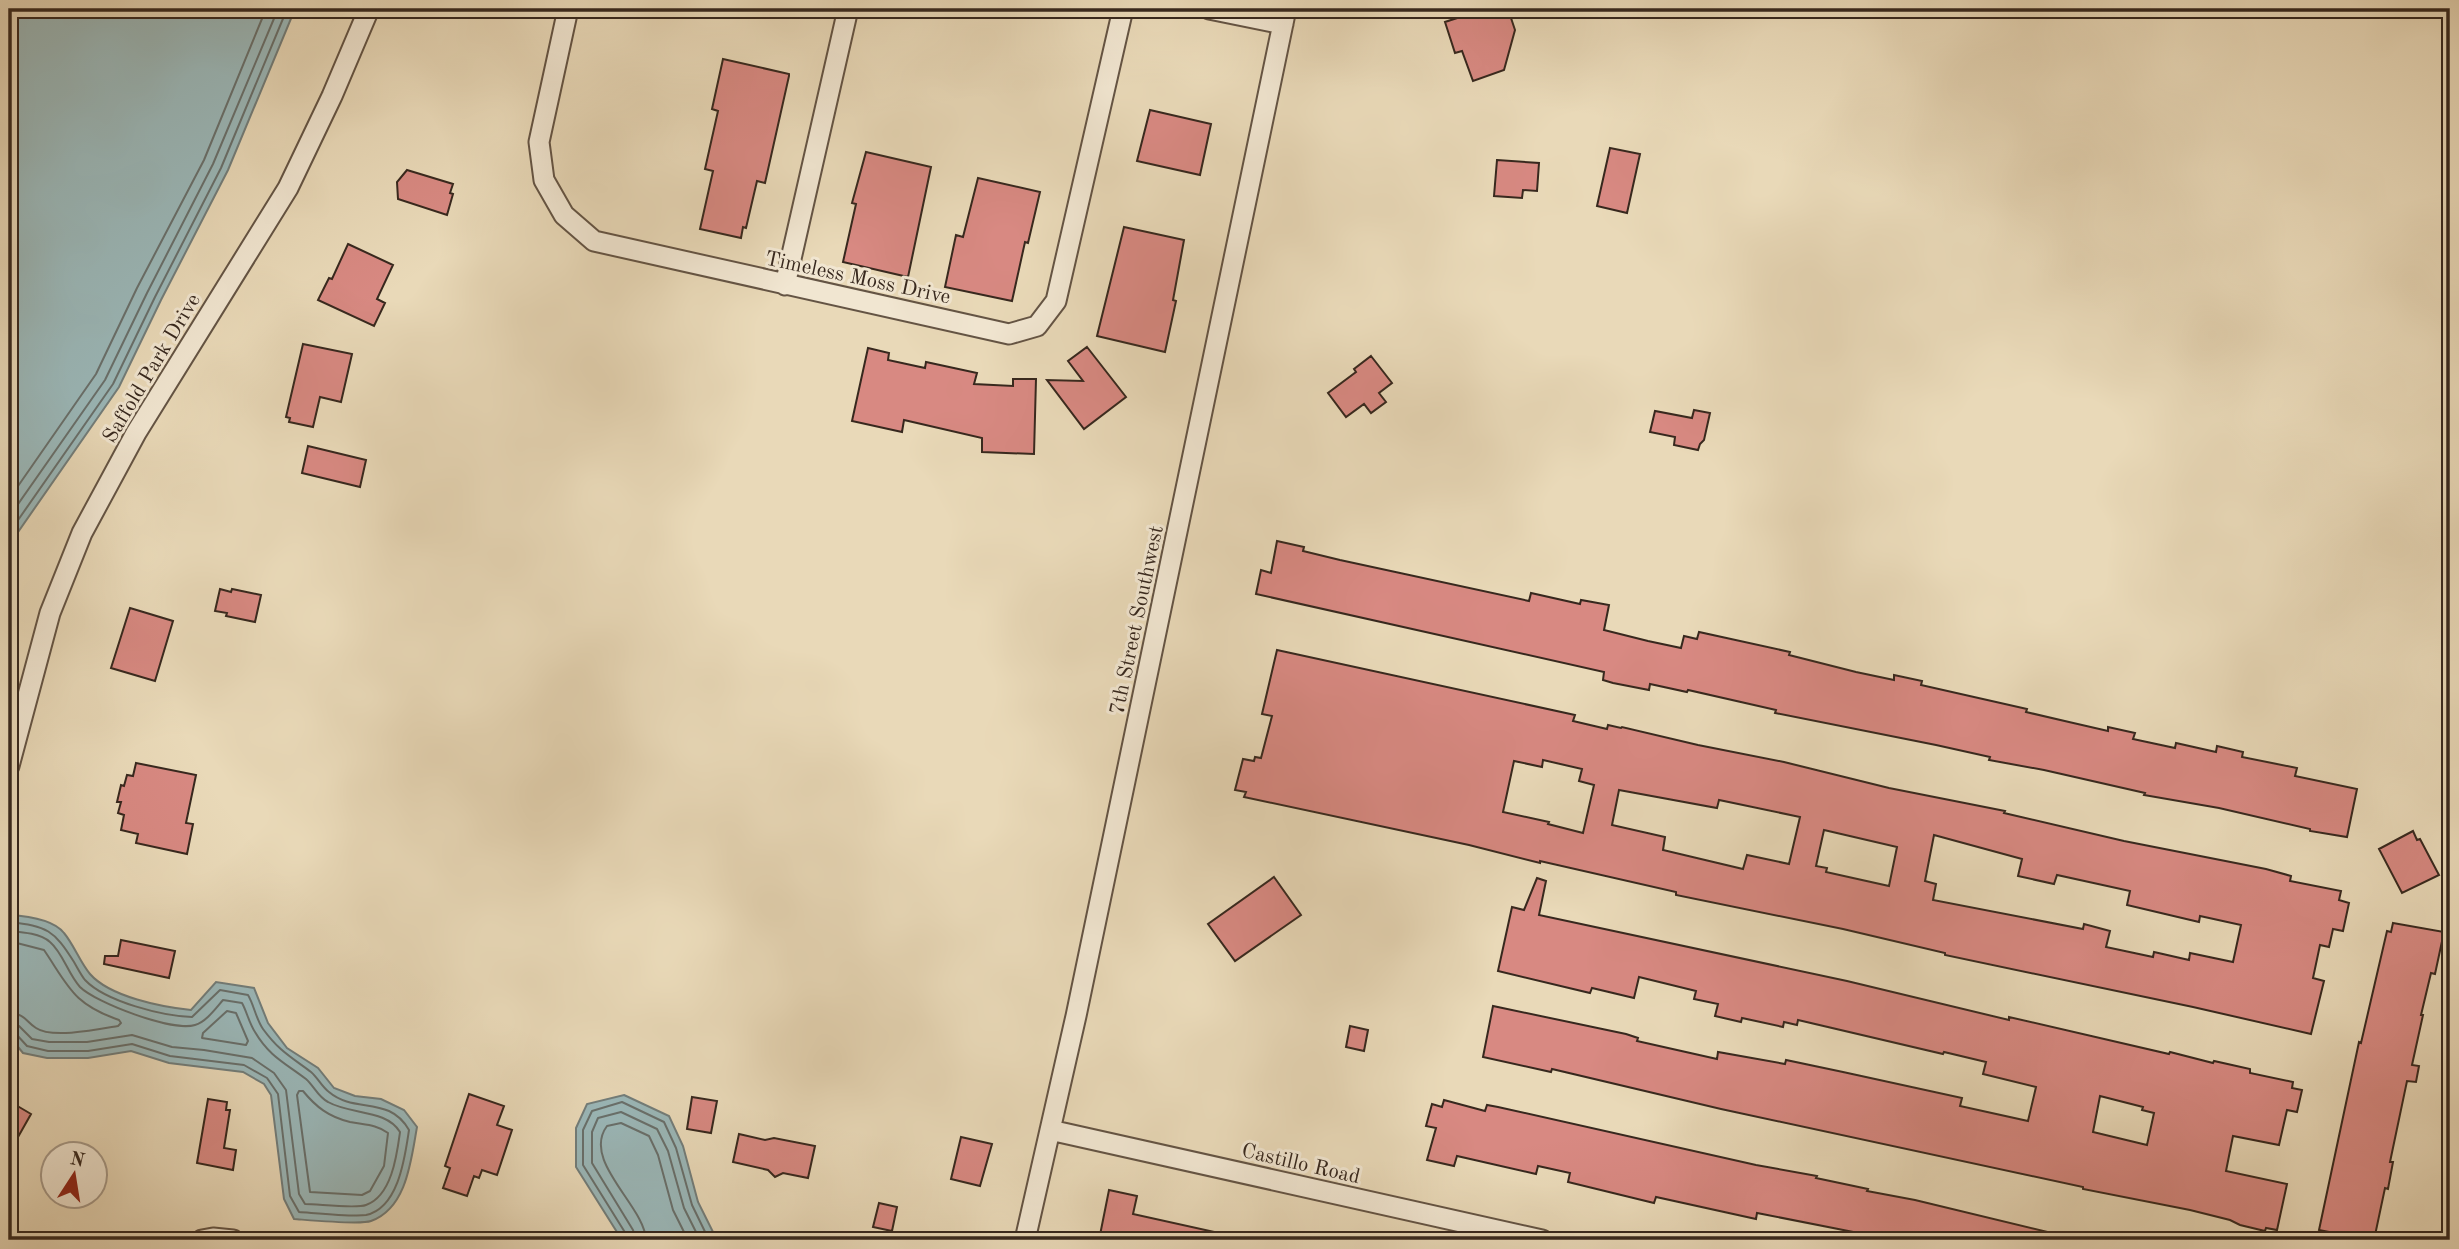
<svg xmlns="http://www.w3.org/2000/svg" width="2459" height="1249" font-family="'Old Standard TT',serif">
<rect width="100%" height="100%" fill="#e9d9b8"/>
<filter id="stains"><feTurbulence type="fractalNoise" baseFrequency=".00286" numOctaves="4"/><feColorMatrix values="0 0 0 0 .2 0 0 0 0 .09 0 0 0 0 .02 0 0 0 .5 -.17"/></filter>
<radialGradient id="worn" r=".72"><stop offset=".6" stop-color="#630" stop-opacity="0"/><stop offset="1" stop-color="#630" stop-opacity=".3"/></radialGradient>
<path fill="#9bb8b9" stroke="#737e7b" stroke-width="2" d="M 9,9 L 295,9 L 228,170 L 161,300 L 119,387 L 9,545 Z
M 9,915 C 26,916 53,919 64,933 C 74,945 80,962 90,974 C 110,997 162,1007 191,1010 L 216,982 L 254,988 L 268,1023 L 287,1048 L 318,1068 L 334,1088 L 355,1096 L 381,1099 L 404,1110 L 417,1127 C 411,1160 407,1208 371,1221 C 360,1225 308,1220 294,1219 L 284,1199 L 271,1095 L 264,1084 L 243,1072 L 169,1063 L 131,1051 L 88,1058 L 47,1058 L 23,1053 L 9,1036 Z
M 624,1095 L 669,1116 L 683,1146 L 698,1202 L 717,1240 L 622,1240 L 576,1167 L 576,1128 L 587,1104 Z"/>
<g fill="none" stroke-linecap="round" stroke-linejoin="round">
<path stroke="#69706c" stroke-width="2" d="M 9,499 L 96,374 L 137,288 L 204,160 L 266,9
M 9,517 L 105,380 L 147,293 L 213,164 L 278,9
M 9,533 L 113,384 L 155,297 L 221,168 L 287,9
M 9,922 C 47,926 54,930 74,962 C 77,967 81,975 85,980 C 106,1002 163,1016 192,1017 L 220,990 L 248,995 C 254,1005 256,1019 263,1029 C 279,1051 291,1057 311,1072 C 318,1078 322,1087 329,1092 C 355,1114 389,1095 409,1130 C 405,1156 399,1208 366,1215 C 354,1217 314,1213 299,1212 L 290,1196 L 278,1094 L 267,1078 L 244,1065 L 170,1056 L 132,1044 L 88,1051 L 48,1051 L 27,1046 L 16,1034 L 9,1033
M 9,931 C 21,932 40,933 50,942 C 63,953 68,974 80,987 C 96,1003 173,1032 195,1025 C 206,1022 216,1008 223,1000 L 242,1003 C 247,1012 249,1023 255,1032 C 269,1056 285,1063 306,1079 C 314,1086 318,1097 328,1102 C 351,1115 386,1109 400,1132 C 397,1154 392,1196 366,1205 C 356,1209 318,1204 305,1204 L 299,1194 L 286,1090 L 274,1073 L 252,1058 L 204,1050 L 172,1047 L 132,1035 L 87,1042 L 49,1042 L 32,1039 L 19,1026 L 9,1024
M 9,941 L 44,950 C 69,987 73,1004 119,1020 L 121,1023 L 118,1026 C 100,1029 52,1039 36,1028 C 25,1021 26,1014 9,1013
M 227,1011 L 236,1013 L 248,1041 L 246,1045 L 202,1038 L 203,1033 Z
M 299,1091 L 303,1091 C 316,1107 329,1117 350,1122 C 364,1125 376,1124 388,1133 L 384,1166 L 370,1191 L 362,1195 L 310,1192 L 297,1095 Z
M 627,1240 L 626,1234 L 583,1165 L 583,1130 L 592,1111 L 622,1102 L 664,1122 L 676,1148 L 692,1205 L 709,1240
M 636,1240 L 633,1230 L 592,1163 L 592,1132 L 598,1118 L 621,1112 L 657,1129 L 668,1151 L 684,1208 L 700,1240
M 646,1240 C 645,1206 581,1161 607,1126 L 621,1123 L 649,1136 L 658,1155 L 673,1210 L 688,1240"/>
</g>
<path fill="#d88982" stroke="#37281e" stroke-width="2" fill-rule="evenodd" d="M 1485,9 L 1508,9 L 1515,30 L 1504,70 L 1473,81 L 1462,51 L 1455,53 L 1445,22 Z
M 723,59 L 789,74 L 789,76 L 765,183 L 757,181 L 746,228 L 743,227 L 741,238 L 700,229 L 713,171 L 705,169 L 718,111 L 712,109 Z
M 1150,110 L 1211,124 L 1200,175 L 1137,161 Z
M 1610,148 L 1640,154 L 1627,213 L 1597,206 Z
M 866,152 L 931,167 L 908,277 L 843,262 L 856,204 L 852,203 Z
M 1497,160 L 1539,163 L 1537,191 L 1523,190 L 1522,198 L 1494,196 Z
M 407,170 L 453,184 L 450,193 L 453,194 L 447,215 L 398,199 L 397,182 Z
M 978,178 L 1040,192 L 1028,243 L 1025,242 L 1012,301 L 945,287 L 956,235 L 963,237 Z
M 1124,227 L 1184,240 L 1173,300 L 1176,301 L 1165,352 L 1097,336 Z
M 348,244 L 393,265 L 377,299 L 385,303 L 374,326 L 318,300 L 329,278 L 332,279 Z
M 303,344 L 352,354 L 341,402 L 320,397 L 313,427 L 289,422 L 290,418 L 286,417 Z
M 1087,347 L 1126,397 L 1084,429 L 1047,380 L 1083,381 L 1068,361 Z
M 868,348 L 889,353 L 888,360 L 925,368 L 926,362 L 977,373 L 974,384 L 1013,386 L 1013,379 L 1036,379 L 1034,454 L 982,452 L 982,438 L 904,420 L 902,432 L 852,421 Z
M 1371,356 L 1392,383 L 1379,393 L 1386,402 L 1371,413 L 1364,404 L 1346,417 L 1328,393 L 1356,372 L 1354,369 Z
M 1694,410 L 1710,413 L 1704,440 L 1700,444 L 1698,450 L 1674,445 L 1675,437 L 1650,432 L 1655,411 L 1692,418 Z
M 308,446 L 366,460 L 360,487 L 302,473 Z
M 1277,541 L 1304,547 L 1303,551 L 1340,560 L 1529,601 L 1531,593 L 1580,604 L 1581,600 L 1609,605 L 1604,630 L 1648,641 L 1681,648 L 1684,636 L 1697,639 L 1699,632 L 1790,652 L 1789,655 L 1856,672 L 1894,680 L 1894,675 L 1922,681 L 1921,685 L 2027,709 L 2026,712 L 2069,722 L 2108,731 L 2108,727 L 2135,733 L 2133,739 L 2175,748 L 2176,743 L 2216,752 L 2217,746 L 2243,752 L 2242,757 L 2297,768 L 2295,776 L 2357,789 L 2347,837 L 2310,831 L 2310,829 L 2219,808 L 2144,795 L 2145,793 L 2044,770 L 1989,760 L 1990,757 L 1936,745 L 1775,713 L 1776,710 L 1688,690 L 1687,692 L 1650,684 L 1649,690 L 1613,683 L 1603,680 L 1604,672 L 1256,594 L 1261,570 L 1271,573 Z
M 220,589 L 231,592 L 232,589 L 261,595 L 255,622 L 226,616 L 227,613 L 215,611 Z
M 130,608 L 173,621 L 155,681 L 111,668 Z
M 1277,650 L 1575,715 L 1573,721 L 1607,729 L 1608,725 L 1621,728 L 1622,727 L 1698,745 L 1784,762 L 1889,788 L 2005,811 L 2004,813 L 2124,841 L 2266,869 L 2291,876 L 2290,881 L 2341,891 L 2339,900 L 2349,903 L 2343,931 L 2333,929 L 2329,947 L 2320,945 L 2313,978 L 2324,981 L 2311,1034 L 2193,1007 L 1945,955 L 1945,953 L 1843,929 L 1676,895 L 1676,892 L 1540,861 L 1540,863 L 1469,845 L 1244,797 L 1246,792 L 1235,790 L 1243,759 L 1254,761 L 1255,757 L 1261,758 L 1272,716 L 1262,714 ZM 1543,760 L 1582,769 L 1579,781 L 1594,785 L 1583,833 L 1548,824 L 1549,822 L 1503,812 L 1514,761 L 1542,767 ZM 1619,790 L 1717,808 L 1719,800 L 1800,817 L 1789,864 L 1747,855 L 1743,869 L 1663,850 L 1665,837 L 1612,825 ZM 1824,830 L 1897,847 L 1889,886 L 1826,872 L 1827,868 L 1816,866 ZM 1934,835 L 2022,859 L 2018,876 L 2054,884 L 2057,875 L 2130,891 L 2127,905 L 2199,922 L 2200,916 L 2241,925 L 2233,962 L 2190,953 L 2189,960 L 2154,952 L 2153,957 L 2106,947 L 2110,931 L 2084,924 L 2083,929 L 1933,900 L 1936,884 L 1925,881 Z
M 136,763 L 196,775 L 186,823 L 193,824 L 187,854 L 136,843 L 138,834 L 121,830 L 124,815 L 118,813 L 121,802 L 117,802 L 121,785 L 124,786 L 127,775 L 133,776 Z
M 2413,831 L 2417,840 L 2420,839 L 2439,875 L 2402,893 L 2379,849 Z
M 1274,877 L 1301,915 L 1235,961 L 1208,924 Z
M 1537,878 L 1546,881 L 1539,915 L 1847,981 L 2009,1020 L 2009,1017 L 2169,1054 L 2170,1052 L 2213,1063 L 2214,1061 L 2250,1069 L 2250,1073 L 2293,1082 L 2292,1088 L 2302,1090 L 2297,1112 L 2287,1110 L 2279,1145 L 2233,1136 L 2226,1171 L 2287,1184 L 2277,1230 L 2266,1228 L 2265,1231 L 2240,1225 L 2230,1220 L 2190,1210 L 2083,1189 L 2083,1187 L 1721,1109 L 1552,1069 L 1551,1072 L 1483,1057 L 1493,1006 L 1626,1034 L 1638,1038 L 1637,1041 L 1717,1059 L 1718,1052 L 1785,1064 L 1786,1060 L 1843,1072 L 1962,1098 L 1960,1106 L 2028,1121 L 2036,1087 L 1983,1074 L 1986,1062 L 1944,1052 L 1943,1054 L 1798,1020 L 1797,1025 L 1784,1022 L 1783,1027 L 1742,1018 L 1741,1022 L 1715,1016 L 1718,1004 L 1694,999 L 1696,991 L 1639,977 L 1634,998 L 1592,988 L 1590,993 L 1498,971 L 1512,907 L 1524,910 ZM 2100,1096 L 2143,1107 L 2142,1110 L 2154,1113 L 2147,1145 L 2093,1132 Z
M 2393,923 L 2444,932 L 2435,974 L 2431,973 L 2421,1015 L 2423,1015 L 2412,1065 L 2419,1066 L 2416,1082 L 2407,1081 L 2390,1162 L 2393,1162 L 2388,1189 L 2385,1188 L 2374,1240 L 2369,1240 L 2319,1230 L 2359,1042 L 2361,1043 L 2387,931 L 2391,932 Z
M 121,940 L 175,951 L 169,978 L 104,964 L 105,956 L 118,956 Z
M 1350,1026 L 1368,1030 L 1364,1051 L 1346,1047 Z
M 469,1094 L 504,1106 L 497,1125 L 512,1130 L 497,1175 L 482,1170 L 479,1178 L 474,1176 L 467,1196 L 443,1188 L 450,1168 L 445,1166 Z
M 692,1097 L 717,1101 L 711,1133 L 687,1129 Z
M 208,1099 L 227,1102 L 226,1110 L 230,1110 L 224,1148 L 236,1150 L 233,1170 L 197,1163 Z
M 1444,1100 L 1485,1111 L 1487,1105 L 1498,1107 L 1756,1165 L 1817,1176 L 1816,1178 L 1868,1189 L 1867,1191 L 1915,1200 L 2056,1234 L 2055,1240 L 1879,1240 L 1879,1237 L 1757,1213 L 1756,1219 L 1656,1197 L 1654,1203 L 1568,1182 L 1570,1173 L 1538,1166 L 1536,1174 L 1457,1156 L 1454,1166 L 1427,1160 L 1436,1128 L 1426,1126 L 1432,1104 L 1442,1107 Z
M 9,1101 L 31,1114 L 9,1153 Z
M 739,1134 L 765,1140 L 774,1138 L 815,1146 L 808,1178 L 783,1173 L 775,1177 L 768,1170 L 733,1162 Z
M 961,1137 L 992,1144 L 980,1186 L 951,1179 Z
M 1109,1190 L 1137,1196 L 1133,1214 L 1219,1233 L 1218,1240 L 1099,1240 Z
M 879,1203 L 897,1207 L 892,1231 L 873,1227 Z"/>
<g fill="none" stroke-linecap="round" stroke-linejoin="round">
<defs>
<path id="street" d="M 568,9 L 539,142 L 544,180 L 564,215 L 594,241 L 1009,334 L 1037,326 L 1056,301 L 1123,9
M 1209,9 L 1283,24
M 785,285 L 848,9
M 9,766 L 50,613 L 82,533 L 136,433 L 288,188 L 332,96 L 369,9
M 1050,1130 L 1542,1240
M 202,1240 L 213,1238 L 233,1240
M 1025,1240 L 1076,1016 L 1286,9"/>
</defs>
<use href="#street" stroke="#645444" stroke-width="23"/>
<use href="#street" stroke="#f1e6d1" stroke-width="19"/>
</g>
<g text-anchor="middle" stroke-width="6" stroke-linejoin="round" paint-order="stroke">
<g font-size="21" fill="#37281e" stroke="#f1e6d1">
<text transform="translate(858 277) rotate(12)" y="7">Timeless Moss Drive</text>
<text transform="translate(151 368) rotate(-59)" y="7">Saffold Park Drive</text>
<text transform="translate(1136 620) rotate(-78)" y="7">7th Street Southwest</text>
<text transform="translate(1301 1163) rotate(13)" y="7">Castillo Road</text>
</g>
</g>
<rect width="2459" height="1249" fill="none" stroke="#e9d9b8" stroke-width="35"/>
<rect x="10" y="10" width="2438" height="1228" fill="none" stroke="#37281e" stroke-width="3.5"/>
<rect x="18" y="18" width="2424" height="1214" fill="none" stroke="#37281e" stroke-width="2"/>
<g transform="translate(74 1175) rotate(12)"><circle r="33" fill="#f1e6d1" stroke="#a79a89" stroke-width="2"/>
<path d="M0-5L12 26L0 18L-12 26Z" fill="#8f2418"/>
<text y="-10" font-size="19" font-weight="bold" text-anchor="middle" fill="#37281e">N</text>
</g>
<rect width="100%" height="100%" filter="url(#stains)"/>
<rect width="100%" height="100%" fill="url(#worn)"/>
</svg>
